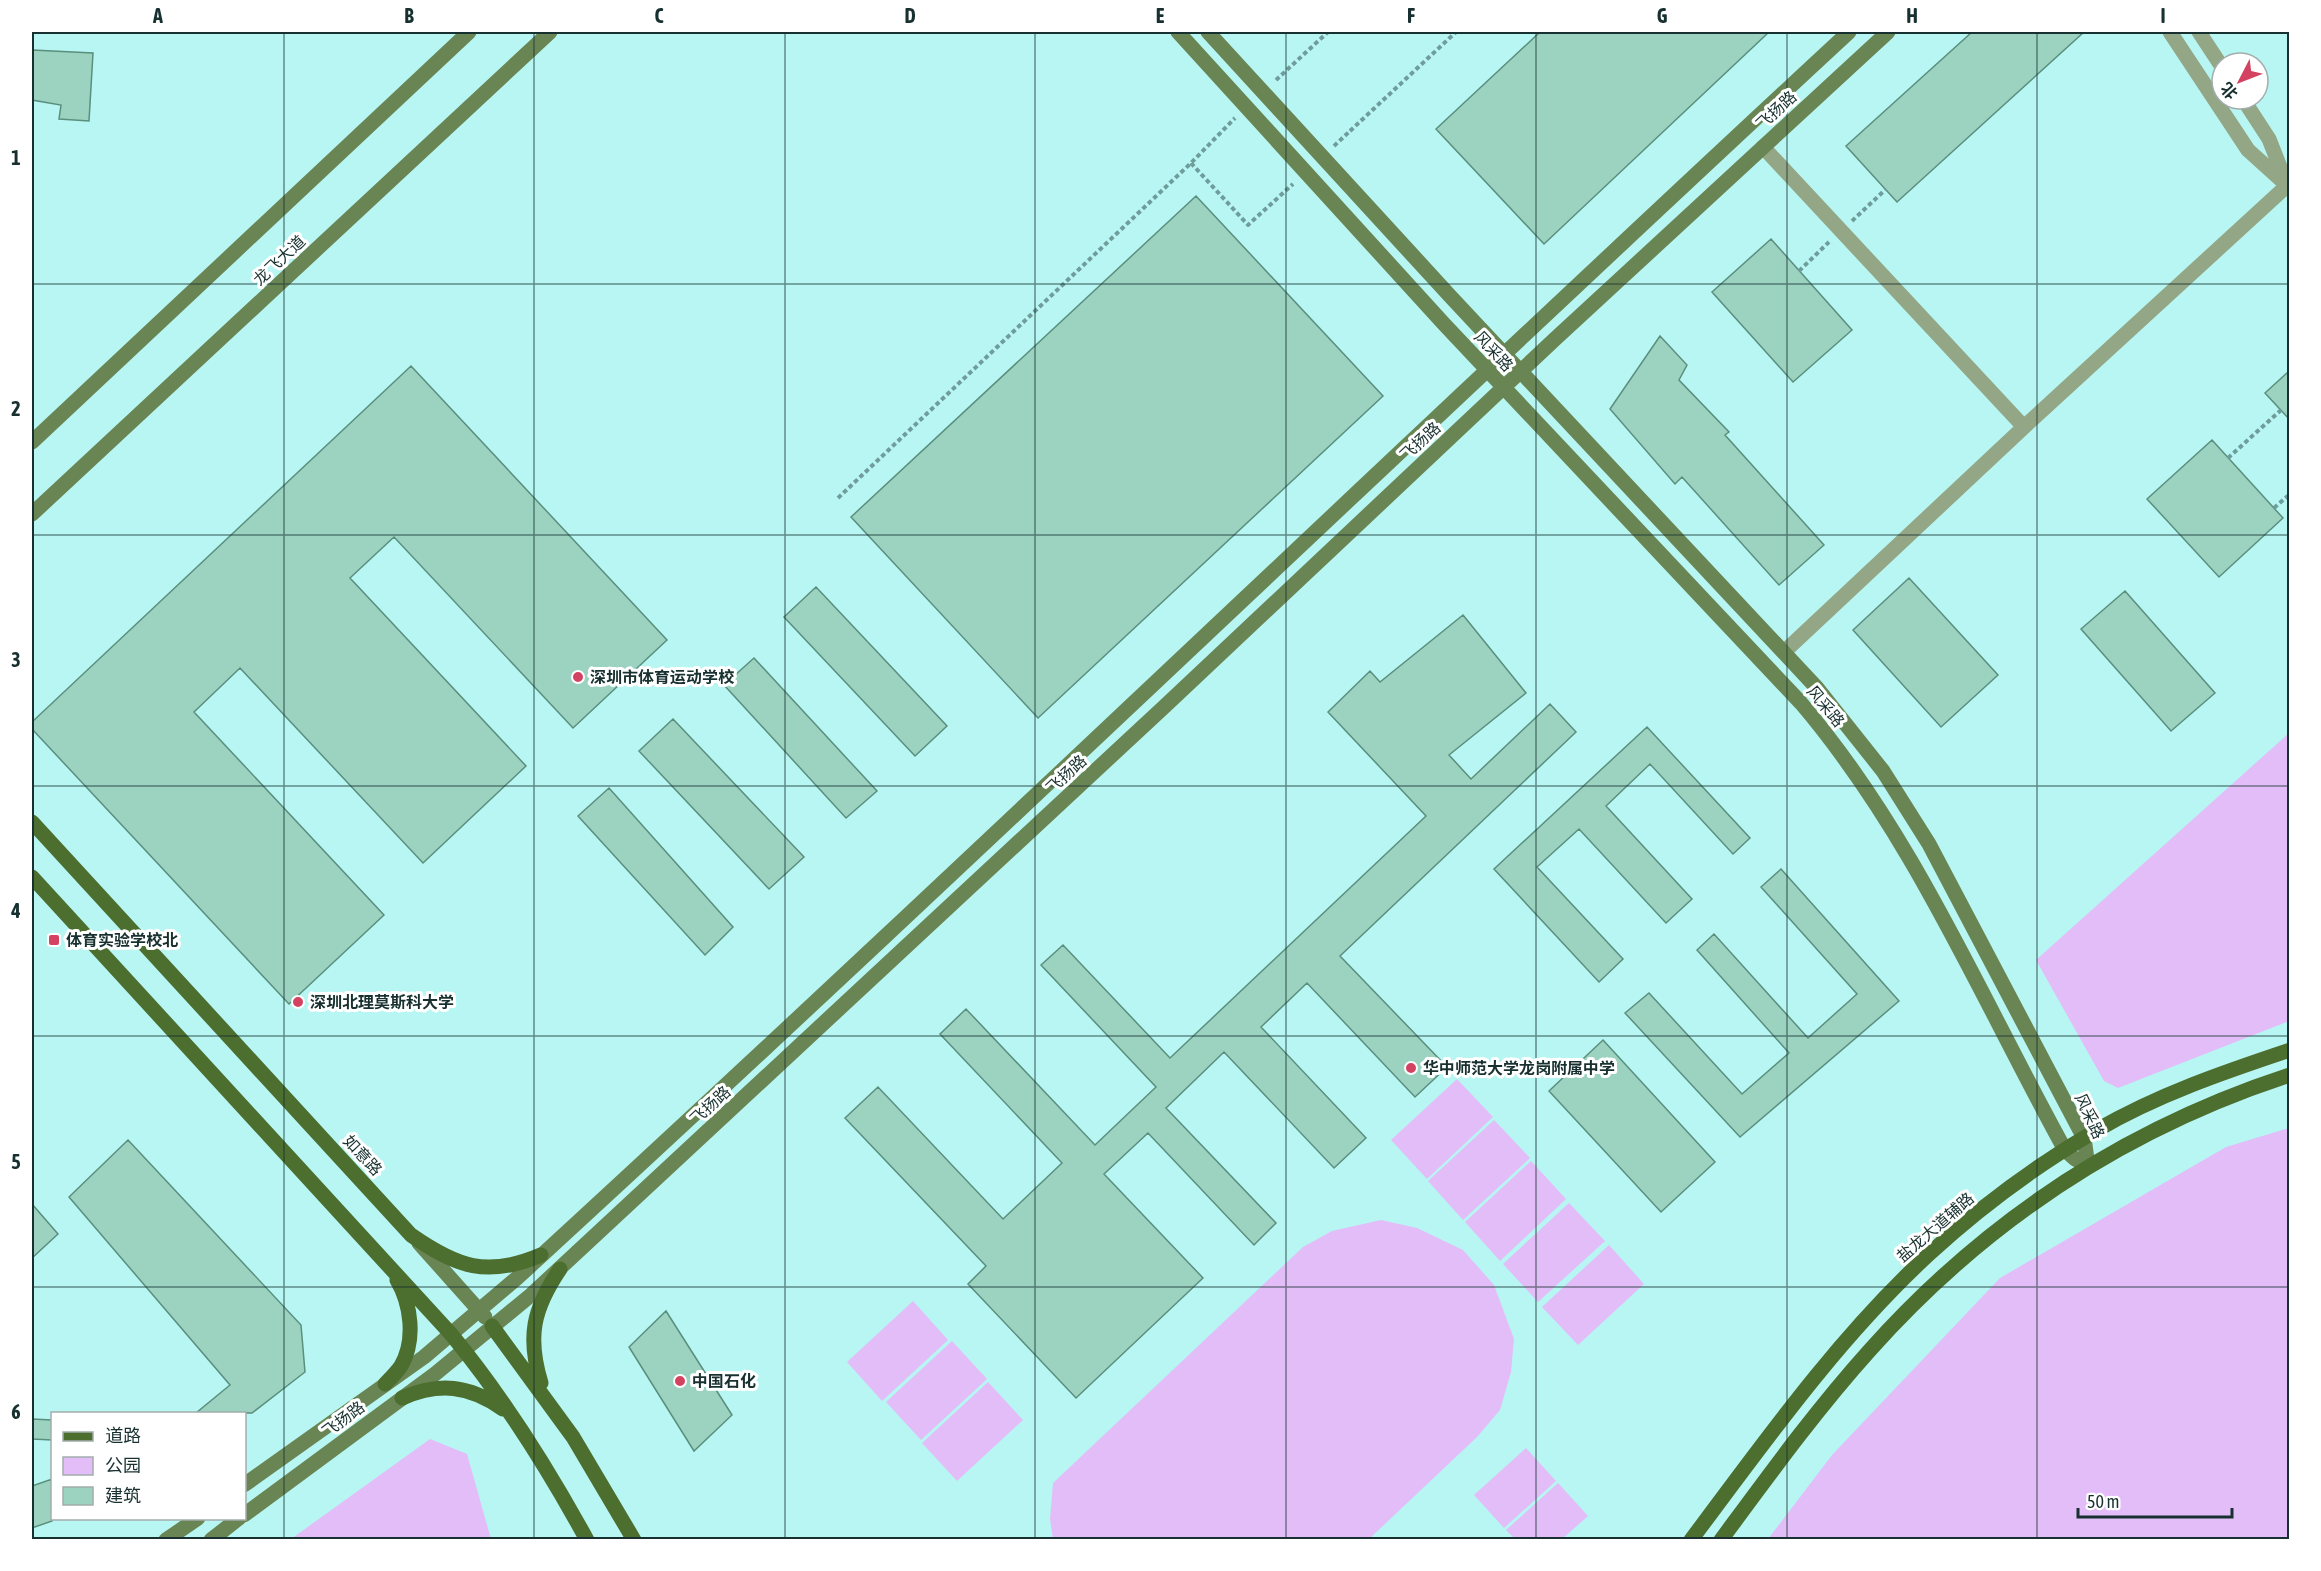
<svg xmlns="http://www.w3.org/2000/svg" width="2321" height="1571" font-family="'Asap Condensed','Noto Sans SC',sans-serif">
<rect width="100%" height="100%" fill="#b8f6f3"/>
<path fill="#e2bdf8" d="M 2289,733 L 2289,1021 L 2118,1088 L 2104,1081 L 2036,960 Z
M 1457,1079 L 1493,1117 L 1427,1179 L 1391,1140 Z
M 1494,1120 L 1530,1158 L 1463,1220 L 1428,1181 Z
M 2289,1128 L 2289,1539 L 1768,1539 L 1832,1455 L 2000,1278 L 2226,1147 Z
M 1531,1161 L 1566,1199 L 1500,1261 L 1465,1222 Z
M 1569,1203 L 1605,1241 L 1538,1302 L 1503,1264 Z
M 1381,1220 L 1417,1228 L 1463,1250 L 1494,1285 L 1514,1339 L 1511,1372 L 1500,1410 L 1477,1437 L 1369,1539 L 1053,1539 L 1050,1519 L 1053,1483 L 1303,1247 L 1332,1231 Z
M 1609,1245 L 1644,1284 L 1578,1345 L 1542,1307 Z
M 913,1301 L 948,1340 L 882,1401 L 847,1362 Z
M 952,1341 L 987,1379 L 921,1440 L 886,1402 Z
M 988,1382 L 1023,1420 L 957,1481 L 922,1443 Z
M 430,1439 L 467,1454 L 491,1539 L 291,1539 Z
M 1526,1448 L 1556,1481 L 1504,1528 L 1474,1495 Z
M 1558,1483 L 1588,1516 L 1562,1539 L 1515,1539 L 1506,1530 Z"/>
<path fill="#9bd2c0" stroke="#5a8f7e" stroke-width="1.5" d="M 1540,32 L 1769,32 L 1544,244 L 1436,129 Z
M 1972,32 L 2084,32 L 1897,202 L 1846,146 Z
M 32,50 L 93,53 L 89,121 L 59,119 L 61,105 L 32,100 Z
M 1196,196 L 1383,396 L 1038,718 L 851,517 Z
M 1771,239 L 1852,330 L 1793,382 L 1712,292 Z
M 1660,336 L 1687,365 L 1679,380 L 1729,432 L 1725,435 L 1824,545 L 1779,585 L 1682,477 L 1675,484 L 1610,409 Z
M 411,366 L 667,640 L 573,728 L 394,537 L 350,578 L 526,766 L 423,863 L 240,668 L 194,712 L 384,915 L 289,1004 L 32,729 L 32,722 Z
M 2289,371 L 2289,419 L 2265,393 Z
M 2212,440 L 2283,518 L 2219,577 L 2147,499 Z
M 1909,578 L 1998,675 L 1941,727 L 1853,630 Z
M 816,587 L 947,726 L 915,756 L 784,617 Z
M 2125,591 L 2215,693 L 2171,731 L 2081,629 Z
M 1463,615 L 1526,693 L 1449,755 L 1471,779 L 1550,704 L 1576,732 L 1340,956 L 1447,1067 L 1415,1097 L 1307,983 L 1261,1027 L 1366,1138 L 1334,1168 L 1224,1052 L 1166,1108 L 1276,1223 L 1254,1245 L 1148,1133 L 1104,1174 L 1203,1278 L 1076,1398 L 968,1284 L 986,1266 L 845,1118 L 878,1087 L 1003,1219 L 1062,1163 L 940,1034 L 966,1009 L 1095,1145 L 1156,1087 L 1041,965 L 1063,945 L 1170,1058 L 1426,816 L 1328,712 L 1370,671 L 1380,682 Z
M 754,658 L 877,791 L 846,818 L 724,685 Z
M 673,719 L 804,857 L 769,889 L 639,751 Z
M 1647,727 L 1750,838 L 1733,854 L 1650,764 L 1606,806 L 1692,899 L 1666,923 L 1579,829 L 1537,867 L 1623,959 L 1599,982 L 1494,869 Z
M 609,788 L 733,927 L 705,955 L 578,816 Z
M 1781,869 L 1899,1001 L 1740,1137 L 1625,1013 L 1649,993 L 1742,1094 L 1789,1053 L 1697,950 L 1714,934 L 1808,1038 L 1857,994 L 1761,887 Z
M 1603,1040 L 1715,1162 L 1661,1212 L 1549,1091 Z
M 128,1140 L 301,1325 L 305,1372 L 252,1413 L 196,1413 L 230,1385 L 69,1197 Z
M 32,1204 L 58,1234 L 32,1258 Z
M 666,1311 L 732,1415 L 694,1451 L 629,1347 Z
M 32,1419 L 52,1420 L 52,1440 L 32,1439 Z
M 52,1479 L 52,1521 L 32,1528 L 32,1486 Z"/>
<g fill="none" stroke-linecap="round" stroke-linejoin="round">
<path stroke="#6f9d9b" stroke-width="4" stroke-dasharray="4.5 3" stroke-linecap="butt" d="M 1276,80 L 1328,32
M 1350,131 L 1456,32
M 1334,146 L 1351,130
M 1191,163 L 1248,225 L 1293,184
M 1852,221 L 1886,189
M 1799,271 L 1829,242
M 2228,458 L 2281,410
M 838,498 L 1191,163 L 1235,118
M 2274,508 L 2290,494"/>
<path stroke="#93a685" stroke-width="15" d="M 2170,32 L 2248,150 L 2290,188
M 2199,32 L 2222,67
M 2243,99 L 2269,139 L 2286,182
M 1763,147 L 2024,427
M 1784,652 L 2024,427 L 2290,183"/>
<path stroke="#6a8554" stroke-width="15" d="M 1178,32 L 1444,324 L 1801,703 C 1914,836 1981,998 2065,1150 L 2075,1159 L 2088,1166
M 1208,32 L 1450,296 L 1817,688 L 1883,771 L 1929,844 L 2084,1138 L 2088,1166
M 32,442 L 469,32
M 32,514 L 550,32
M 419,1243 L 485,1317
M 244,1485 L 424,1357 L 517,1278 C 965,867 1403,445 1849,32
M 244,1515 L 435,1374 L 531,1295 L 1165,706 L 1555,339 L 1888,32
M 166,1540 L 198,1518
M 211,1540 L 239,1518"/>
<path stroke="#4c6e2f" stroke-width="15" d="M 32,822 L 411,1235 C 457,1267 487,1278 541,1255
M 32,877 L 451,1334 C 503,1397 547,1467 587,1540
M 492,1326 L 573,1437 L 634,1540
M 541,1383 C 527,1337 533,1309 560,1269
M 385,1384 C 391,1378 397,1372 401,1366 C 416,1340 411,1304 397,1280
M 402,1398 C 439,1382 469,1385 503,1409
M 1691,1540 C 1765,1441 1838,1338 1929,1254 C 1980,1207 2037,1165 2097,1130 C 2157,1095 2224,1072 2290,1050
M 1721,1540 C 1769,1475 1816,1410 1870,1350 C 1986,1220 2124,1129 2290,1075"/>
</g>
<path fill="none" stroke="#183130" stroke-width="1.5" stroke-opacity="0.55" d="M 284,32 L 284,1540M 534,32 L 534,1540M 785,32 L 785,1540M 1035,32 L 1035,1540M 1286,32 L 1286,1540M 1536,32 L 1536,1540M 1787,32 L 1787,1540M 2037,32 L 2037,1540M 32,284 L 2290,284M 32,535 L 2290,535M 32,786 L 2290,786M 32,1036 L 2290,1036M 32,1287 L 2290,1287"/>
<g fill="#d34361" stroke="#fff" stroke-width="2">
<circle cx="578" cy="677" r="6"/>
<rect x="48" y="934" width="12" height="12" rx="3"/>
<circle cx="298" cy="1002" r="6"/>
<circle cx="1411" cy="1068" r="6"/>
<circle cx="680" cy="1381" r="6"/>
</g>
<g text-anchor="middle" stroke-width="6" stroke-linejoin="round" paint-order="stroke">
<g font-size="16" fill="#183130" stroke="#fff">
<text transform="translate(1776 110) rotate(-43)" y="6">飞扬路</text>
<text transform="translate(279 260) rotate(-43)" y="6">龙飞大道</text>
<text transform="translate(1494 351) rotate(47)" y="6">风采路</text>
<text transform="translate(1420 441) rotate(-43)" y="6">飞扬路</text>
<text transform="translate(1826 706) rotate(50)" y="6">风采路</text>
<text transform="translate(1066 774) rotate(-43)" y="6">飞扬路</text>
<text transform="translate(710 1105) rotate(-43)" y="6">飞扬路</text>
<text transform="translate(2090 1116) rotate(65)" y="6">风采路</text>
<text transform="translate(363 1155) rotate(47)" y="6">如意路</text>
<text transform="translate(1935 1227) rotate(-41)" y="6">盐龙大道辅路</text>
<text transform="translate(343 1419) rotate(-37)" y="6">飞扬路</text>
</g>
<g font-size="16" font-weight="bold" fill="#183130" stroke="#fff" text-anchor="start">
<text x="590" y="683">深圳市体育运动学校</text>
<text x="66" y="946">体育实验学校北</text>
<text x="310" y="1008">深圳北理莫斯科大学</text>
<text x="1423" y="1074">华中师范大学龙岗附属中学</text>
<text x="692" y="1387">中国石化</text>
</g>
</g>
<rect width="2321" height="1571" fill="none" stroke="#ffffff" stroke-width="66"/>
<rect x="51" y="1412" width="195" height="108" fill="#ffffff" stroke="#a3adac" stroke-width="1.5"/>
<rect x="63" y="1432" width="30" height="9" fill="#4c6e2f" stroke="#a3adac" stroke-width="1.5"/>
<text x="105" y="1442" font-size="18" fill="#183130">道路</text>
<rect x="63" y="1457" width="30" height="18" fill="#e2bdf8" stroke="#a3adac" stroke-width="1.5"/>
<text x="105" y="1472" font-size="18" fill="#183130">公园</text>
<rect x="63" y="1487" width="30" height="18" fill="#9bd2c0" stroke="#a3adac" stroke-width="1.5"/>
<text x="105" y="1502" font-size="18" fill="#183130">建筑</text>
<g transform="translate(2240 81) rotate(228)"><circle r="28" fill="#ffffff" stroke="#a3adac" stroke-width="1.5"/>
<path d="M0-4.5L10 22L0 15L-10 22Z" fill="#d34361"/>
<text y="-9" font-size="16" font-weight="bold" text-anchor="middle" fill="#183130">北</text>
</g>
<path d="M2078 1508v9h154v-9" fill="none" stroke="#183130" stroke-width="3"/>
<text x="2087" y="1508" font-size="18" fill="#183130" stroke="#ffffff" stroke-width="4.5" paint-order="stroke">50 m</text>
<rect x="33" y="33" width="2255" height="1505" fill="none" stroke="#183130" stroke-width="2"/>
<g font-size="20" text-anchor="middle" font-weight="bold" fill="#183130">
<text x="158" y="23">A</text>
<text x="409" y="23">B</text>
<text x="659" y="23">C</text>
<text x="910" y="23">D</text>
<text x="1160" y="23">E</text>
<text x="1411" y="23">F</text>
<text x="1662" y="23">G</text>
<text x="1912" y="23">H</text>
<text x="2163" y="23">I</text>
<text x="16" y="165">1</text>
<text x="16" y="416">2</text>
<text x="16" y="667">3</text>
<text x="16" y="918">4</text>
<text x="16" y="1169">5</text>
<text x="16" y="1419">6</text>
</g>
</svg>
